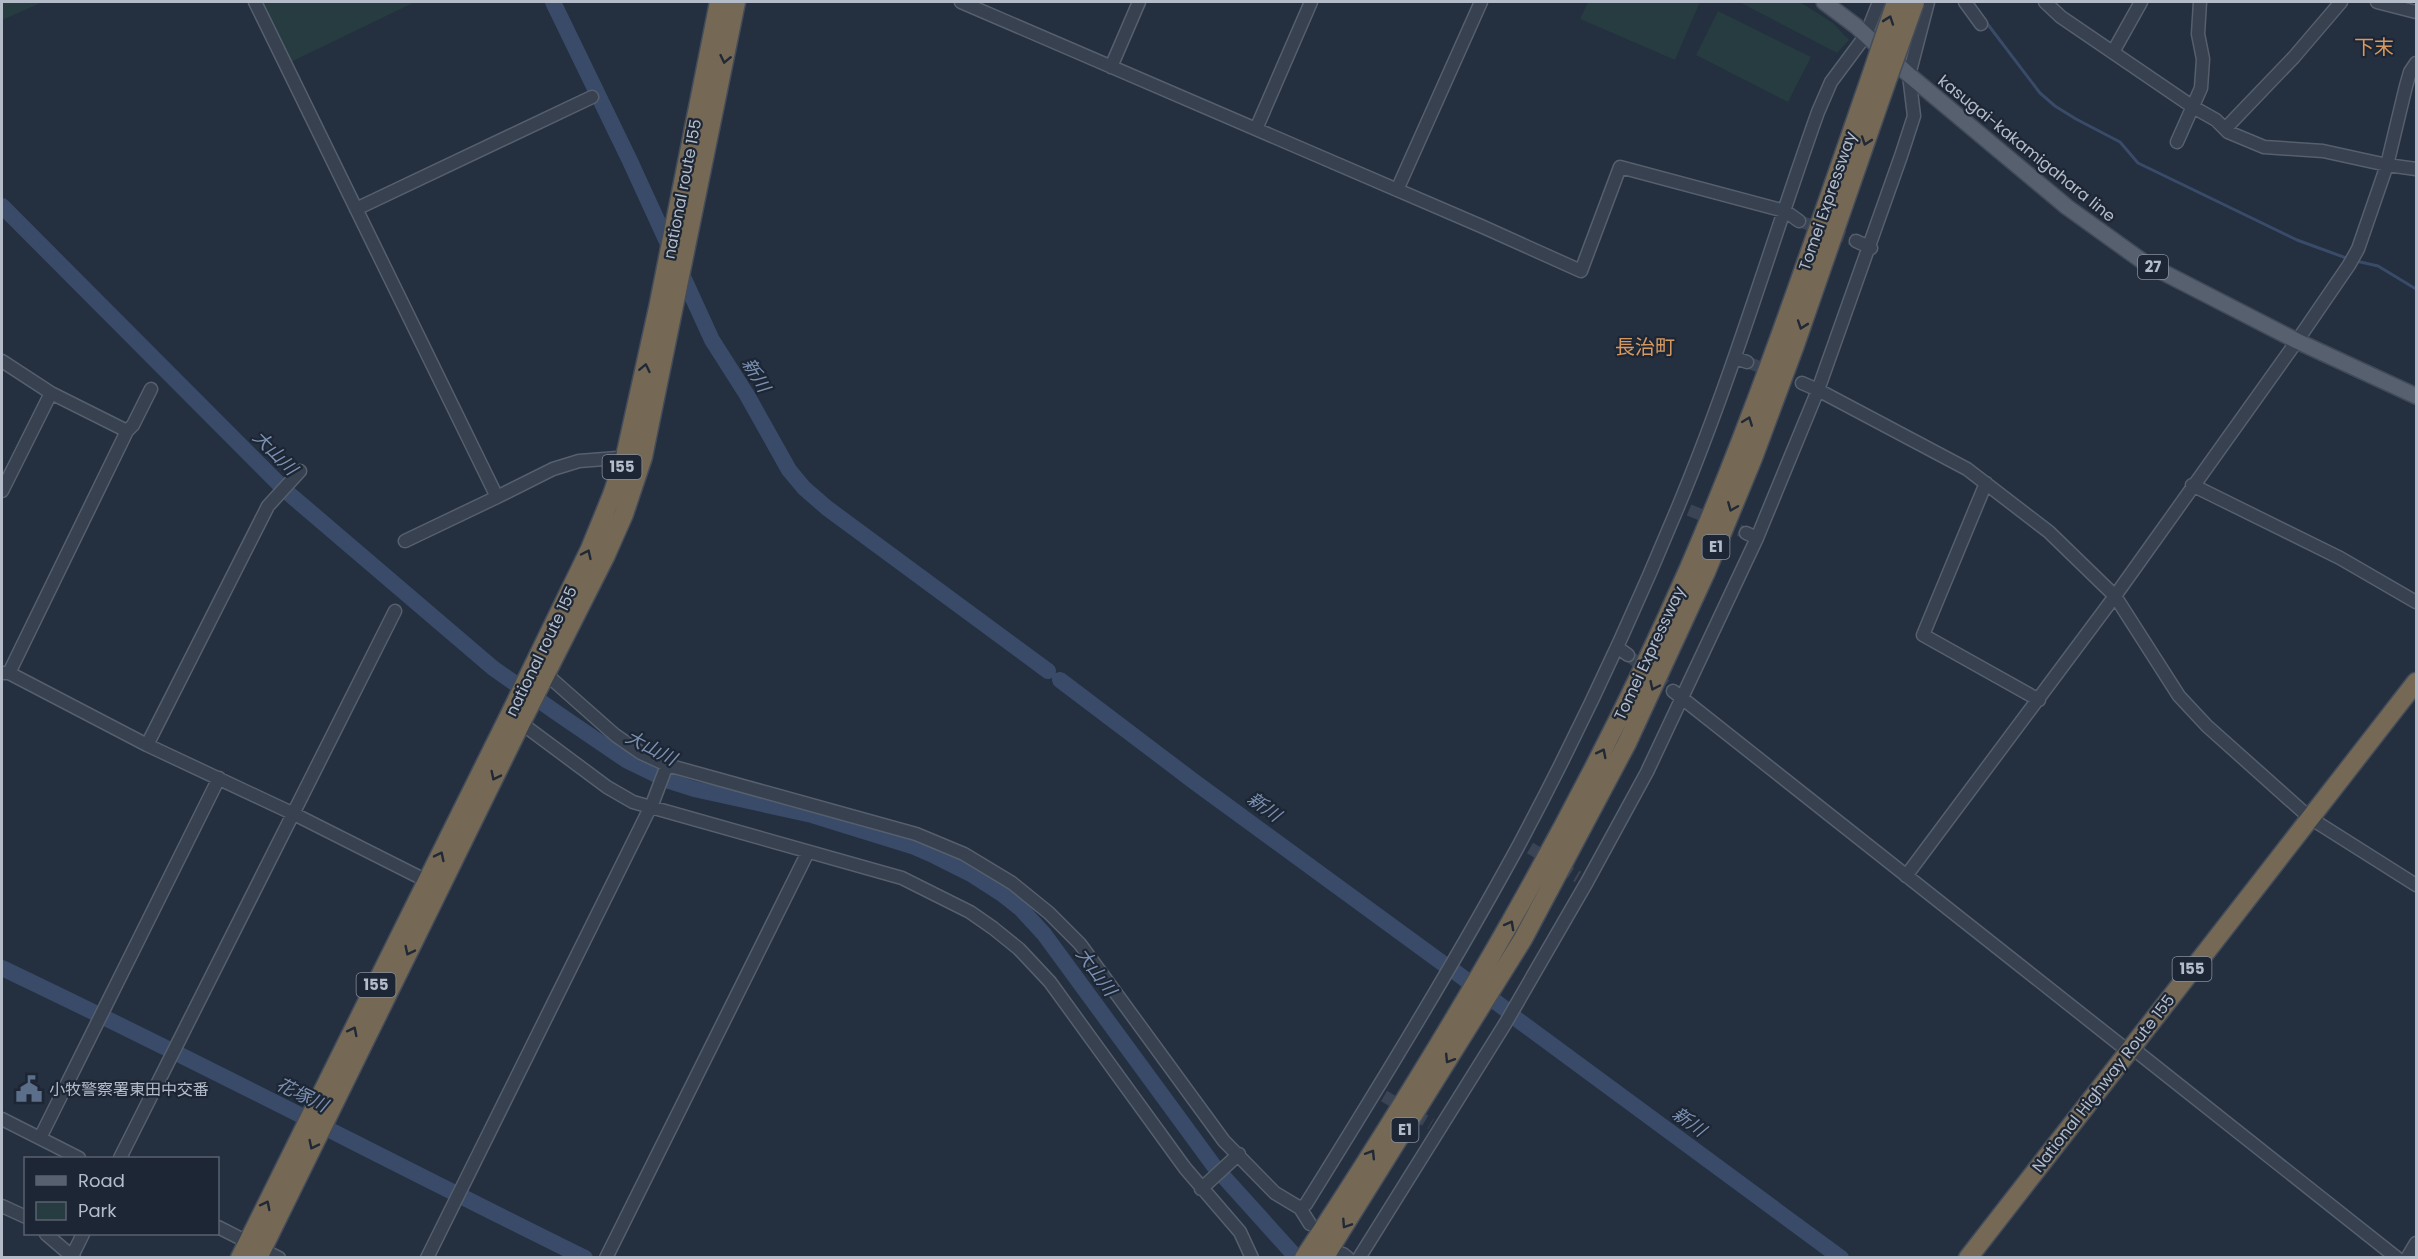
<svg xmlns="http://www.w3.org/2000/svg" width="2418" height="1259" font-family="Poppins,'Noto Sans JP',sans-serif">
<rect width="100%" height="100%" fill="#242f3f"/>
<path fill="#263c40" d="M 2,2 L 43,2 L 2,20 Z
M 262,2 L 415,2 L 291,62 Z
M 1588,2 L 1700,2 L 1675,60 L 1580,19 Z
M 1739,2 L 1800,2 L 1833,23 L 1849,40 L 1837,53 Z
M 1718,11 L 1811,57 L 1788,102 L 1696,55 Z"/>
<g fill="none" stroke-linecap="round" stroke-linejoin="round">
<path stroke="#394b68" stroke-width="3" d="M 1986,22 L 2040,93 L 2055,106 L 2076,119 L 2120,142 L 2138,163 L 2297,240 L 2349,259
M 2356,261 L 2378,266 L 2416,289"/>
<path stroke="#394b68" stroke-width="16" d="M 553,2 L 630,161 L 712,340 L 747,395 L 789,470 L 804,488 L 827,508 L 1048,671
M 2,206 L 287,492 L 493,668 L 557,713 L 626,760 L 669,781 L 694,789 L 812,815 L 912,846 L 935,856 L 971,874 L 1002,894 L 1021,909 L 1044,934 L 1214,1166 L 1297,1258
M 1060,680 L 1196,783 L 1445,965
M 2,968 C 198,1061 390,1162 585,1258
M 1454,971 L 1508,1011
M 1514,1017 L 1841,1258"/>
<path stroke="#3a4454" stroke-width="12" stroke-dasharray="12 6" stroke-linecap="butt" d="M 1799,221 L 1856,241
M 1747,362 L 1802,383
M 1689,510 L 1746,533
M 1628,655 L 1673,691
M 1530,848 L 1578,877
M 1384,1096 L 1431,1124"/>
<defs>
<path id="minor" d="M 255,2 L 497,497 L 553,469 L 579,461 L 630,457
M 961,2 L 1481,226 L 1581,271 L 1620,167 L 1785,211 L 1799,221
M 1965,2 L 1981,24
M 2045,2 L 2061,17 L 2193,107 L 2216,120 L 2228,132 L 2264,147 L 2323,151 L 2387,165 L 2416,169
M 2377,2 L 2416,12
M 2113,52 L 2141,2
M 1111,67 L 1139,2
M 1256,129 L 1311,2
M 2225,129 L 2294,57 L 2341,2
M 2177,142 L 2201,88 L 2203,59 L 2198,34 L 2200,2
M 1397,190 L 1481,2
M 356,209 L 592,97
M 1856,241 L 1871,248
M 1735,358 L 1747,362
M 2,361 L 51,393 L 127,431
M 1802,383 L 1818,390 L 1967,469 L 2049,532 L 2115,596 L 2179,696 L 2207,726 L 2310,818 L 2416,885
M 1986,483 L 1923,635 L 2039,700
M 2192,485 L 2340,558 L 2416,602
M 2,491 L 51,393
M 1746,533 L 1757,538
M 405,541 L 497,497
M 1617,647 L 1628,655
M 2,673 L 9,673 L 147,745 L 294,814 L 427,881
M 9,673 L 127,431 L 133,425 L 151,389
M 546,674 L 615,735 L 641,753 L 667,765 L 916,834 L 964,854 L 1012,883 L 1049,913 L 1080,944 L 1224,1141 L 1275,1193 L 1300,1208 L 1310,1224
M 1673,691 L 2128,1051
M 521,723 L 607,787 L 633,802 L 902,878 L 970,912 L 993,928 L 1019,949 L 1050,982 L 1185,1168 L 1240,1232 L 1252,1258
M 147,745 L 268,506 L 300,471
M 1906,876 L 2115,596 L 2297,341 L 2349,265 L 2358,249 L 2387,165 L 2406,86 L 2410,72 L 2416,63
M 2131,1047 L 2397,1258
M 2,1119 L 79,1158
M 40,1138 L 219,778
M 120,1158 L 395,611
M 1201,1189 L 1239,1154
M 2,1206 L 26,1217
M 1300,1208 L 1306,1204 C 1380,1085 1453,966 1520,843 C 1578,734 1631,621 1678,507 C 1732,378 1771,244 1818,112 L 1831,82 L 1866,35 L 1879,2
M 218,1227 L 279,1258
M 46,1234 L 74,1258
M 1343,1254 L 1348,1258
M 71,1258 L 83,1234
M 427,1258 L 653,802 L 667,765
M 606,1258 L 808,852
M 1359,1258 L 1505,1024 L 1587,882 L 1647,772 L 1757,538 L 1818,390 L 1901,156 L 1914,116 L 1909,75 L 1928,2
M 2407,1258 L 2416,1243"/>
<path id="major" d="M 1824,2 L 1856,26 L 1909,75 L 2067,207 L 2145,263 L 2297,341 L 2416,396"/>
<path id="highway" d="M 240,1258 L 511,712 L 590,549 L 612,495 L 625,457 L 658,308 L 719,2
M 258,1258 L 521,723 L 605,557 L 624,514 L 643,457 L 736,2
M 1304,1258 C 1449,1037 1583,810 1689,568 C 1758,408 1813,243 1870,79
M 1324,1258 L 1523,939 L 1627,743 L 1706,572 L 1753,458 L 1795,345 L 1885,86
M 1968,1258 L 2416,682"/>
</defs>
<use href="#minor" stroke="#565f6d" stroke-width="15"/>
<use href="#major" stroke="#414a58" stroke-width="18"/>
<use href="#highway" stroke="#434c5a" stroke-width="21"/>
<use href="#minor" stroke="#38414f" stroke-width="12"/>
<use href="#major" stroke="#56606f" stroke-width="15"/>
<use href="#highway" stroke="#756955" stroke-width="18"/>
<defs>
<path id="highway-bridge" d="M 1870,79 L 1896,2
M 1885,86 L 1915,2"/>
</defs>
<use href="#highway-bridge" stroke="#434c5a" stroke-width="21" stroke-linecap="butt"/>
<use href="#highway-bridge" stroke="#756955" stroke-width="18"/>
</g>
<defs><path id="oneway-chevron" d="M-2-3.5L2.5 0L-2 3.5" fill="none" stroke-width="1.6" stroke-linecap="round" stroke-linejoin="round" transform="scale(1.5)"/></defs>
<g stroke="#212936">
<use href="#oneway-chevron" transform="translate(1889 20) rotate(-71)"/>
<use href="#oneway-chevron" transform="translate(725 59) rotate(102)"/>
<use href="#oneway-chevron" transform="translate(1866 141) rotate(109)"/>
<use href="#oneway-chevron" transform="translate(1802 325) rotate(109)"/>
<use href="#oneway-chevron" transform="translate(645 368) rotate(-78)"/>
<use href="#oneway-chevron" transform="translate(1748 421) rotate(-69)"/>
<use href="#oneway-chevron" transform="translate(1732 507) rotate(112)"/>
<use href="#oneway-chevron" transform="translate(587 554) rotate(-65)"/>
<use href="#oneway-chevron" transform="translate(1654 686) rotate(115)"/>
<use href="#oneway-chevron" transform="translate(1602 753) rotate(-63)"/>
<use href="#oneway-chevron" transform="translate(495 776) rotate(116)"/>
<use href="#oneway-chevron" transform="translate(440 856) rotate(-64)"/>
<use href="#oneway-chevron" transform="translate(1510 925) rotate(-61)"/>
<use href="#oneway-chevron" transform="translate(409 951) rotate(116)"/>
<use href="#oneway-chevron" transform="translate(353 1031) rotate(-63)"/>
<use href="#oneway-chevron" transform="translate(1449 1059) rotate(122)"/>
<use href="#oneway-chevron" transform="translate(313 1145) rotate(116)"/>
<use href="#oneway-chevron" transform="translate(1371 1154) rotate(-58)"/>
<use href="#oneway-chevron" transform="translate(266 1205) rotate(-63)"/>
<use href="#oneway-chevron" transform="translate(1346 1224) rotate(123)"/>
</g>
<defs>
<symbol id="civic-bare" viewBox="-9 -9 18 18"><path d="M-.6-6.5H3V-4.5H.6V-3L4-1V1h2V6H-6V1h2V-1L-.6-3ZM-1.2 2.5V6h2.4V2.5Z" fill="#5c6f8a" stroke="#1d2634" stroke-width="2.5" paint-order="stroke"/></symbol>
</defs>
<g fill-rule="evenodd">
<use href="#civic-bare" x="10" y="1070" width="38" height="38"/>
</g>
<g text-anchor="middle" stroke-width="4.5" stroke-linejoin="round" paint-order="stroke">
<g fill="#1d2634" stroke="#878f9d" stroke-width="1.5">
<rect x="2138" y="255" width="30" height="24" rx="4.5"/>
<rect x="602.5" y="455" width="39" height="24" rx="4.5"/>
<rect x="1702.5" y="535" width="27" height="24" rx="4.5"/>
<rect x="2172.5" y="957" width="39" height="24" rx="4.5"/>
<rect x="356.5" y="973" width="39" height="24" rx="4.5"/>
<rect x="1391.5" y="1118" width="27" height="24" rx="4.5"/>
</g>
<g font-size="15" font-weight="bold" fill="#b4bcca">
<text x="2153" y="272">27</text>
<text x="622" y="472">155</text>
<text x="1716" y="552">E1</text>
<text x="2192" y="974">155</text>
<text x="376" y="990">155</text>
<text x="1405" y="1135">E1</text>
</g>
<g font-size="16" fill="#b4bcca" stroke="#1d2634">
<text transform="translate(2027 148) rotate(39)" y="6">kasugai-kakamigahara line</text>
<text transform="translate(682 189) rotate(-79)" y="6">national route 155</text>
<text transform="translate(1827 201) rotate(-71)" y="6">Tomei Expressway</text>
<text transform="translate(541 651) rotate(-64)" y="6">national route 155</text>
<text transform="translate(1649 653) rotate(-65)" y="6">Tomei Expressway</text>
<text transform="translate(2103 1083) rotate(-52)" y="6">National Highway Route 155</text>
</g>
<g font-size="16" fill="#b4bcca" stroke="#1d2634" text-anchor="start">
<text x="49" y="1095">小牧警察署東田中交番</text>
</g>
<g font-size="18" font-style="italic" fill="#7c91b2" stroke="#1d2634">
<text transform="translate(756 375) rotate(59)" y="6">新川</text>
<text transform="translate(275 453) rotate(45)" y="6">大山川</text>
<text transform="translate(651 748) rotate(27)" y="6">大山川</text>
<text transform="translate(1264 807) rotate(36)" y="6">新川</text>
<text transform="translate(1096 972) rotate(54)" y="6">大山川</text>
<text transform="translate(302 1095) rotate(26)" y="6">花塚川</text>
<text transform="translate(1689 1122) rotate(36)" y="6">新川</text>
</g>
<g font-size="20" fill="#d79962" stroke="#1d2634">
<text x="2374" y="54">下末</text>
<text x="1645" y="354">長治町</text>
</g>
</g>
<rect width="2418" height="1259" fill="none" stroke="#b4bcca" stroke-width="6"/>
<rect x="24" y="1157" width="195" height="78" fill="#1d2634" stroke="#596270" stroke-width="1.5"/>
<rect x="36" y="1176" width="30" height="9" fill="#56606f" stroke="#596270" stroke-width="1.5"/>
<text x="78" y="1187" font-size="18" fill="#b4bcca">Road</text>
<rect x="36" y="1202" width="30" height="18" fill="#263c40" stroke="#596270" stroke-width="1.5"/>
<text x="78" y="1217" font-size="18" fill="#b4bcca">Park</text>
</svg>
